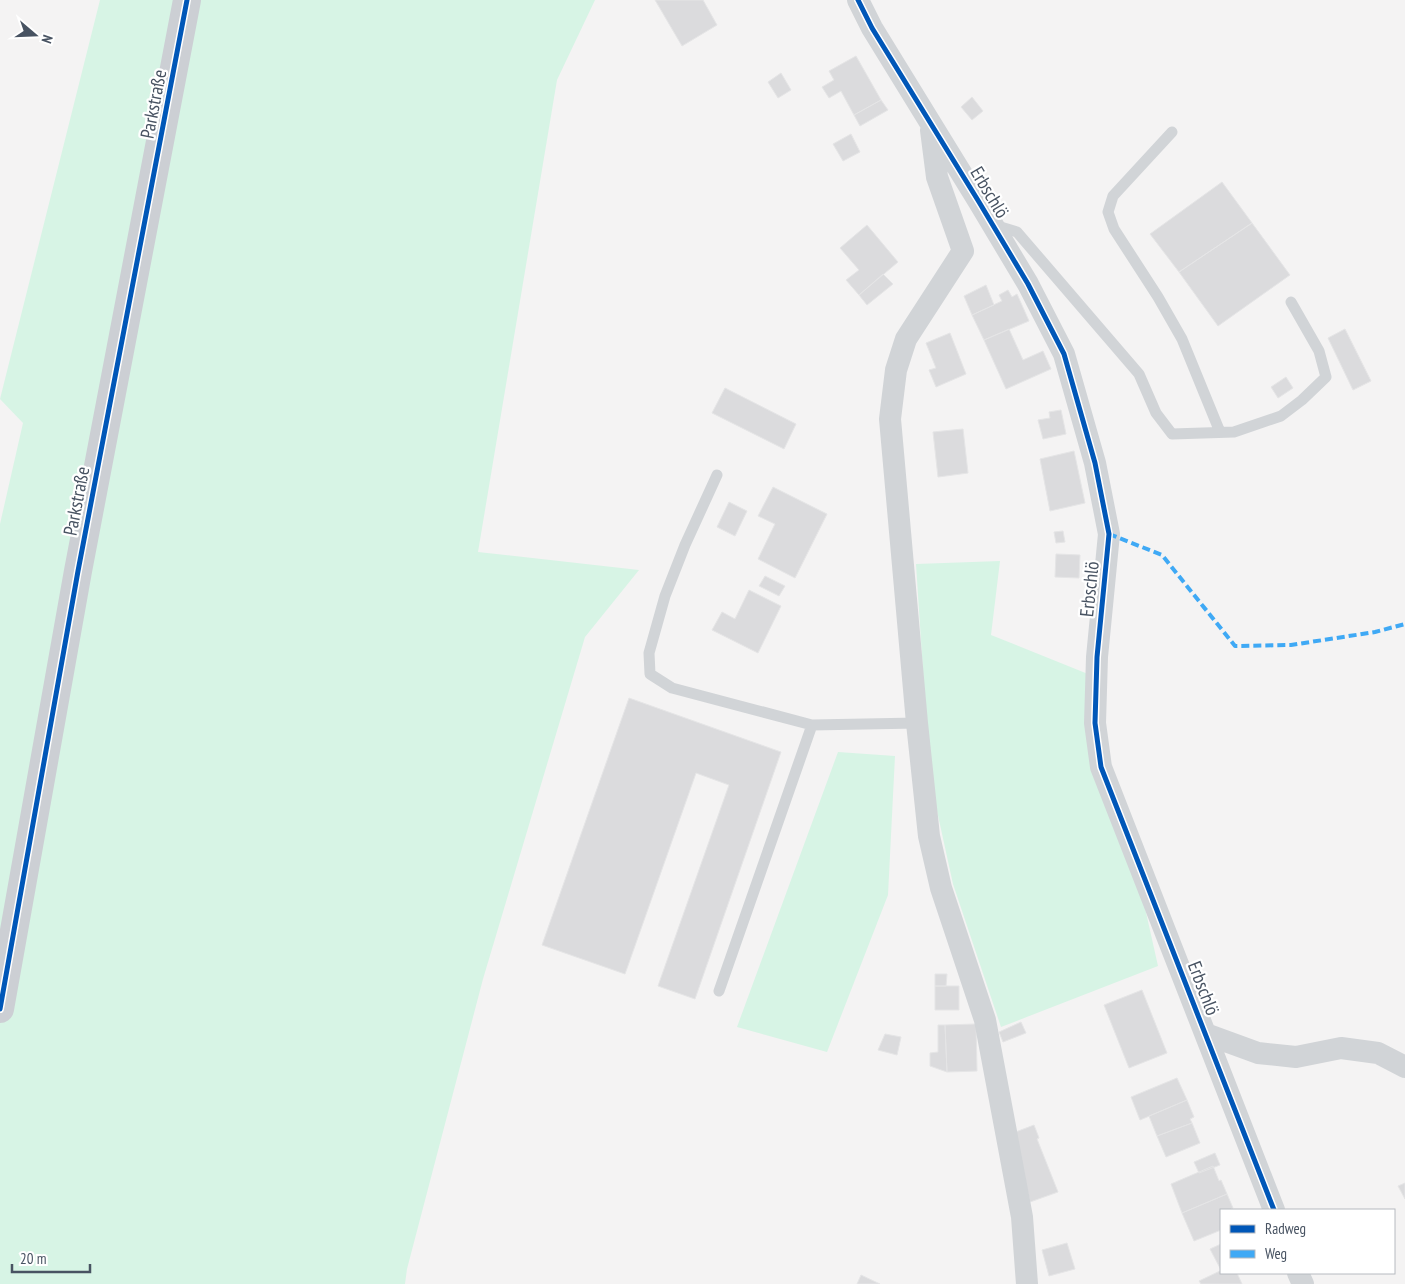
<svg xmlns="http://www.w3.org/2000/svg" width="1405" height="1284" font-family="'PT Sans Narrow',sans-serif">
<rect width="100%" height="100%" fill="#f4f3f3"/>
<path fill="#d7f4e5" d="M 100,0 L 595,0 L 557,80 L 478,552 L 639,570 L 585,637 L 483,979 L 407,1269 L 405,1284 L 0,1284 L 0,524 L 23,423 L 0,399 Z
M 1000,561 L 991,635 L 1088,674 L 1145,908 L 1158,966 L 1001,1027 L 953,884 L 930,779 L 916,564 Z
M 838,752 L 895,756 L 888,895 L 827,1052 L 737,1027 Z"/>
<path fill="#dbdbdd" stroke="#e5e5e6" d="M 655,0 L 703,0 L 717,25 L 682,46 Z
M 856,56 L 881,100 L 854,115 L 841,91 L 829,98 L 822,87 L 834,80 L 829,71 Z
M 781,73 L 791,90 L 778,98 L 768,82 Z
M 972,97 L 983,111 L 972,120 L 961,107 Z
M 881,100 L 888,110 L 860,126 L 854,115 Z
M 851,134 L 860,152 L 843,161 L 833,144 Z
M 1222,182 L 1252,223 L 1179,272 L 1150,234 Z
M 1252,223 L 1290,275 L 1218,326 L 1179,272 Z
M 867,225 L 898,262 L 859,295 L 846,280 L 859,270 L 840,248 Z
M 883,274 L 893,284 L 867,305 L 859,295 Z
M 986,285 L 994,305 L 972,315 L 964,296 Z
M 1008,290 L 1012,297 L 1017,294 L 1029,321 L 984,340 L 972,315 L 1002,301 L 999,295 Z
M 1009,329 L 1023,360 L 1043,351 L 1051,369 L 1006,389 L 984,340 Z
M 1345,329 L 1371,381 L 1353,390 L 1328,338 Z
M 950,333 L 966,374 L 936,387 L 929,370 L 936,368 L 926,343 Z
M 1286,377 L 1293,388 L 1278,398 L 1271,387 Z
M 725,388 L 796,424 L 784,449 L 712,413 Z
M 1061,410 L 1066,434 L 1043,439 L 1038,420 L 1050,418 L 1049,412 Z
M 963,429 L 968,473 L 938,477 L 933,432 Z
M 1074,451 L 1085,503 L 1050,511 L 1040,459 Z
M 773,487 L 827,514 L 795,578 L 758,559 L 775,524 L 758,516 Z
M 729,502 L 747,511 L 735,536 L 717,527 Z
M 1063,531 L 1065,542 L 1056,543 L 1054,532 Z
M 1056,554 L 1080,555 L 1079,578 L 1055,577 Z
M 765,576 L 785,586 L 779,596 L 759,586 Z
M 749,590 L 781,606 L 758,653 L 712,630 L 722,612 L 735,619 Z
M 629,698 L 781,752 L 695,999 L 658,986 L 729,785 L 696,773 L 625,974 L 542,945 Z
M 935,974 L 947,974 L 946,986 L 935,986 Z
M 935,986 L 959,986 L 959,1010 L 935,1010 Z
M 1142,990 L 1167,1053 L 1129,1068 L 1104,1005 Z
M 1021,1022 L 1026,1033 L 1003,1042 L 999,1032 Z
M 976,1024 L 977,1071 L 947,1072 L 945,1025 Z
M 938,1025 L 945,1025 L 947,1072 L 930,1066 L 930,1053 L 938,1052 Z
M 885,1034 L 901,1037 L 897,1055 L 878,1050 Z
M 1177,1078 L 1187,1100 L 1140,1120 L 1131,1097 Z
M 1187,1100 L 1194,1117 L 1190,1119 L 1192,1123 L 1157,1136 L 1149,1116 Z
M 1192,1123 L 1200,1143 L 1166,1157 L 1157,1136 Z
M 1034,1125 L 1039,1138 L 1037,1139 L 1058,1192 L 1030,1202 L 1013,1133 Z
M 1215,1153 L 1220,1165 L 1199,1173 L 1194,1162 Z
M 1213,1166 L 1219,1181 L 1221,1180 L 1227,1194 L 1182,1213 L 1171,1184 Z
M 1405,1183 L 1405,1199 L 1398,1186 Z
M 1227,1194 L 1233,1208 L 1231,1209 L 1232,1210 L 1221,1210 L 1221,1230 L 1194,1241 L 1182,1213 Z
M 1067,1243 L 1075,1269 L 1049,1276 L 1042,1250 Z
M 1221,1244 L 1221,1270 L 1210,1249 Z
M 1220,1271 L 1221,1273 L 1237,1273 L 1242,1284 L 1201,1284 L 1199,1281 Z
M 861,1275 L 880,1284 L 857,1284 Z"/>
<g fill="none" stroke-linecap="round" stroke-linejoin="round">
<path stroke="#d1d4d7" stroke-width="11" d="M 1172,132 L 1113,196 L 1108,212 L 1114,229 L 1158,297 L 1182,339 L 1220,432
M 994,225 L 1017,232 L 1139,374 L 1156,413 L 1172,434 L 1234,432 L 1281,416 L 1302,400 L 1326,377 L 1319,351 L 1291,302
M 717,475 L 685,545 L 665,596 L 649,653 L 650,674 L 672,688 L 812,725 L 917,723
M 719,991 L 812,725"/>
<path stroke="#d1d4d7" stroke-width="22" d="M 858,0 L 872,28 L 979,202 L 1028,284 L 1064,354 L 1095,463 L 1109,534 L 1097,657 L 1095,723 L 1101,767 L 1274,1210
M 931,130 L 937,177 L 963,251 L 906,339 L 896,370 L 890,419 L 917,723 L 929,836 L 941,888 L 985,1020 L 1022,1217 L 1027,1284
M 1206,1034 L 1258,1053 L 1296,1057 L 1341,1048 L 1378,1053 L 1405,1067
M 1298,1273 L 1303,1284"/>
<path stroke="#cccfd4" stroke-width="28" d="M 0,1009 L 78,571 L 187,0"/>
<path stroke="#3fa9f5" stroke-width="4" stroke-dasharray="8 4" stroke-linecap="butt" d="M 1109,534 L 1162,555 L 1235,646 L 1291,645 L 1375,632 L 1405,624"/>
<defs>
<path id="cycleway" d="M 858,0 L 872,28 L 979,202 L 1028,284 L 1064,354 L 1095,463 L 1109,534 L 1097,657 L 1095,723 L 1101,767 L 1274,1210
M 0,1009 L 78,571 L 187,0"/>
</defs>
<use href="#cycleway" stroke="#fff" stroke-width="8"/>
<use href="#cycleway" stroke="#0057b8" stroke-width="5"/>
</g>
<g text-anchor="middle" stroke-width="4.5" stroke-linejoin="round" paint-order="stroke">
<g font-size="19" fill="#485362" stroke="#fff">
<text transform="translate(153 104) rotate(-79)" y="7">Parkstraße</text>
<text transform="translate(990 192) rotate(59)" y="7">Erbschlö</text>
<text transform="translate(76 501) rotate(-79)" y="7">Parkstraße</text>
<text transform="translate(1089 589) rotate(-84)" y="7">Erbschlö</text>
<text transform="translate(1204 988) rotate(69)" y="7">Erbschlö</text>
</g>
</g>
<rect x="1220" y="1209" width="175" height="65" fill="#ffffff" stroke="#b6bac0"/>
<rect x="1230" y="1225" width="25" height="8" fill="#0057b8" stroke="#b6bac0"/>
<text x="1265" y="1234" font-size="15" fill="#485362">Radweg</text>
<rect x="1230" y="1250" width="25" height="8" fill="#3fa9f5" stroke="#b6bac0"/>
<text x="1265" y="1259" font-size="15" fill="#485362">Weg</text>
<g transform="translate(35 35) rotate(109)" stroke="#ffffff" stroke-width="4" paint-order="stroke">
<path d="M0-4L9 19L0 12L-9 19Z" fill="#485362"/>
<text y="-8" font-size="14" font-weight="bold" text-anchor="middle" fill="#485362">N</text>
</g>
<path d="M12 1264v8h78v-8" fill="none" stroke="#485362" stroke-width="2.5"/>
<text x="20" y="1264" font-size="15" fill="#485362" stroke="#ffffff" stroke-width="4" paint-order="stroke">20 m</text>
</svg>
